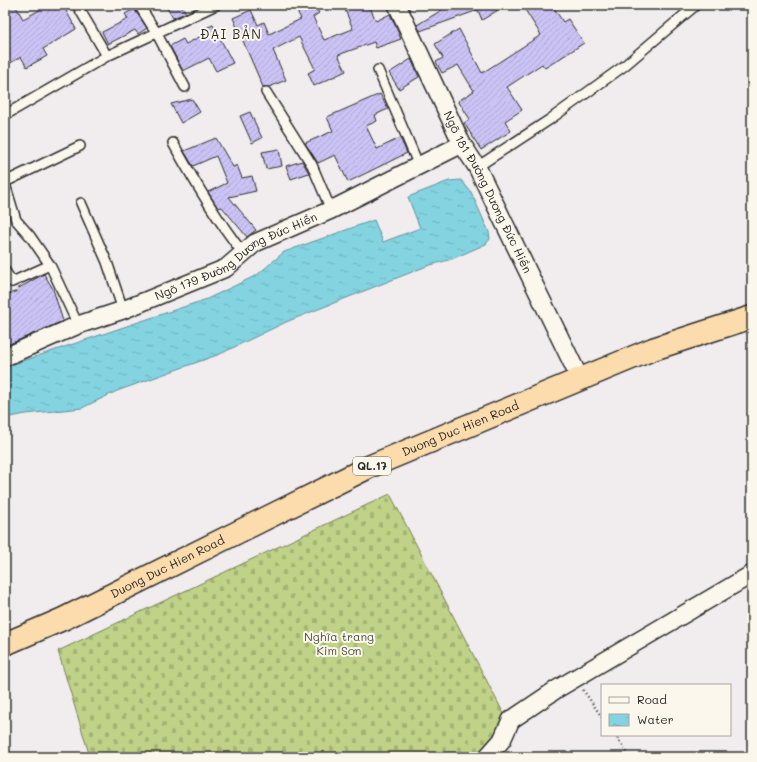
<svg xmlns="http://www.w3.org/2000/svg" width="757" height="762" font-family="Mali,sans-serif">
<defs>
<pattern id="cemetery-stones" width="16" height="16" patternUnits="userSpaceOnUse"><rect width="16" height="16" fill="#bfd287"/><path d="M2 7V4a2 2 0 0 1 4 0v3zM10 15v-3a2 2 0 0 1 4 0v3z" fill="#a4b475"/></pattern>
<pattern id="water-ripples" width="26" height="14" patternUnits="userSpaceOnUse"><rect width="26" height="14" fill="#83d3e0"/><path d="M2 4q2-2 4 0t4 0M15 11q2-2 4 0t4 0" fill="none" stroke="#71b5c0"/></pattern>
<pattern id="building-hatch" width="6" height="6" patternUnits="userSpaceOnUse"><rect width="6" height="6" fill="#cbc3f5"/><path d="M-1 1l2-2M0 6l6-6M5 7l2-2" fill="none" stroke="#aea8d2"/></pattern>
</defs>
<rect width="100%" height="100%" fill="#f1edee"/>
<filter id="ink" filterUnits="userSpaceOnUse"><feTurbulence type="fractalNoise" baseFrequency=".025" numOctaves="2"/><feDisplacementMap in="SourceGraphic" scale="8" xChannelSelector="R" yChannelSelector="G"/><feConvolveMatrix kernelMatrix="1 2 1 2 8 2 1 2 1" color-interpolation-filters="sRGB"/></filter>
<g filter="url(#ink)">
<path fill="url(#cemetery-stones)" stroke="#757e59" d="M 390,494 L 507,720 L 487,757 L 90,757 L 58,651 Z"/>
<path fill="url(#water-ripples)" stroke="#609098" d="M 461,180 L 471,192 L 489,232 L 490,239 L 486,244 L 452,259 L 427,266 L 286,322 L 220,354 L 117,391 L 82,408 L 26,414 L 5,418 L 5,367 L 207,299 L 257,275 L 284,252 L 374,220 L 383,242 L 420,228 L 408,197 L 449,181 Z"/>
<path fill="url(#building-hatch)" stroke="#2b2b2b" d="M 12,5 L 15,5 L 23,19 L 49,5 L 63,5 L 76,29 L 43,49 L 47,56 L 27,67 L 21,57 L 5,66 L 5,8 Z
M 165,5 L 181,5 L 186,13 L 173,18 Z
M 304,5 L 314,5 L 319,13 L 313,17 L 324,40 L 353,29 L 343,5 L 369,5 L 376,21 L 390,14 L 401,39 L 376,48 L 374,42 L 338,55 L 346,71 L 314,86 L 308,73 L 315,69 L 299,37 L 273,50 L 286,80 L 269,87 L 263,87 L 233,18 L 251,10 L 258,25 L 264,22 L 269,34 L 301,19 L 296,9 Z
M 450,5 L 506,5 L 482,20 L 478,10 L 420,31 L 417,25 Z
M 522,5 L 552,5 L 563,22 L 568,19 L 584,43 L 545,68 L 542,64 L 507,87 L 522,110 L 505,121 L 511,131 L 481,150 L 464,123 L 470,119 L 458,101 L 474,91 L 458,65 L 442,73 L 436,62 L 443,58 L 435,44 L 459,29 L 482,73 L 541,35 Z
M 134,9 L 147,28 L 138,34 L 135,30 L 108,44 L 102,32 L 128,19 L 125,14 Z
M 213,25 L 233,63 L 216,71 L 209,58 L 183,71 L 170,46 L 183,39 L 186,44 L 205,34 L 203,29 Z
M 411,59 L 419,77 L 399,89 L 389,73 Z
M 380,94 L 388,109 L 375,115 L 377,121 L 366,126 L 377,149 L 400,138 L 407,153 L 348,182 L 335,155 L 318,163 L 305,143 L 333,131 L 327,117 Z
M 192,99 L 200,112 L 181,123 L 171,104 Z
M 250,112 L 262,138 L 252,143 L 240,116 Z
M 216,138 L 233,167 L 237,165 L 242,178 L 252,176 L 256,191 L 229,197 L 256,230 L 247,237 L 222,207 L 218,208 L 208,192 L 227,183 L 216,156 L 193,166 L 184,151 Z
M 279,149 L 282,166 L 266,169 L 262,152 Z
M 302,161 L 309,173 L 291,179 L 286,166 Z
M 44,274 L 53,289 L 63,321 L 5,346 L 5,295 L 18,291 L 17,289 Z"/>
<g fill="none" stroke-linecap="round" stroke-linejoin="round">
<defs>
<path id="service" d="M 77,5 L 107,56
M 139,5 L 156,32 L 185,87
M 378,70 L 419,166
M 266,92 L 312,165 L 331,210
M 5,115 L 107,56 L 216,5
M 173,143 C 194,181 216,219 243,253
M 477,167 L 549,120 L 624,66 L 696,5
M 5,182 L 80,146
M 5,184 L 16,220 L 30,236 L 50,265 L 78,325
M 81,203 L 107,262 L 123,310
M 5,271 L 12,282 L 50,265"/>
<g id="minor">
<path id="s1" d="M 397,5 L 462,144 L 477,167 L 580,379"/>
<path id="s2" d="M 5,357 L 78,325 L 123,310 L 226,268 L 255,243 L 331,210 L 462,144"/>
<path d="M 487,757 L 502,740 L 511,720 L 557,689 L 752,574"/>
</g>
<g id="trunk">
<path id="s3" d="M 5,644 L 63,619 L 371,466 L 653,349 L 752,317"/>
</g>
</defs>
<use href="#service" stroke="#2b2b2b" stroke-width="12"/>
<use href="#minor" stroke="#2b2b2b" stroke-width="20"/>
<use href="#trunk" stroke="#2b2b2b" stroke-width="25"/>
<path stroke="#2b2b2b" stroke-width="2.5" stroke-dasharray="1 3" stroke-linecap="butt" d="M 583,690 L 602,717
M 615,735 L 630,757"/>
<use href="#service" stroke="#fbf7ec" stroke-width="9"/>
<use href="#minor" stroke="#fbf7ec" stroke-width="17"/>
<use href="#trunk" stroke="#fcdcac" stroke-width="22"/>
</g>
</g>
<g text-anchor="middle" stroke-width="4" stroke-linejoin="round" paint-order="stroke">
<rect fill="#fbf7ec" stroke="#696865" stroke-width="1" x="353" y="457" width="38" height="18" rx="3"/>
<g font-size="11" font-weight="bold" fill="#2b2b2b">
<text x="372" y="470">QL.17</text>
</g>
<g font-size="12" fill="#2b2b2b" stroke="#fbf7ec">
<text dy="4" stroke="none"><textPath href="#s1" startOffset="208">Ngõ 181 Đường Dương Đức Hiền</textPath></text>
<text dy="4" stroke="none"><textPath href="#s2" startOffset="253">Ngõ 179 Đường Dương Đức Hiền</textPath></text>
<text dy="4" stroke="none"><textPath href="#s3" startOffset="504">Duong Duc Hien Road</textPath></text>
<text dy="4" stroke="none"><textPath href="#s3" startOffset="180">Duong Duc Hien Road</textPath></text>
</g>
<g font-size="12" fill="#505542" stroke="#fbf7ec">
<text x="339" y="641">Nghĩa trang<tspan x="339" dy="14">Kim Sơn</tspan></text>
</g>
<g font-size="13" letter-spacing="1" fill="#2b2b2b" stroke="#fbf7ec">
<text x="231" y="39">ĐẠI BẢN</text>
</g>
</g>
<rect width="757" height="762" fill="none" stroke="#fbf7ec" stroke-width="20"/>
<rect x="10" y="10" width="737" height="742" fill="none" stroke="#2b2b2b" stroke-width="1.5" filter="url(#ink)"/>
<rect x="601" y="684" width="130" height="52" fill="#fbf7ec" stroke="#a8a59f"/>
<rect x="609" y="697" width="20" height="6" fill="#fbf7ec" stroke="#a8a59f"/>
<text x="637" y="704" font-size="12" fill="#2b2b2b">Road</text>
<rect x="609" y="714" width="20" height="12" fill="url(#water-ripples)" stroke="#a8a59f"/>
<text x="637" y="724" font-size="12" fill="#2b2b2b">Water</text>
</svg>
